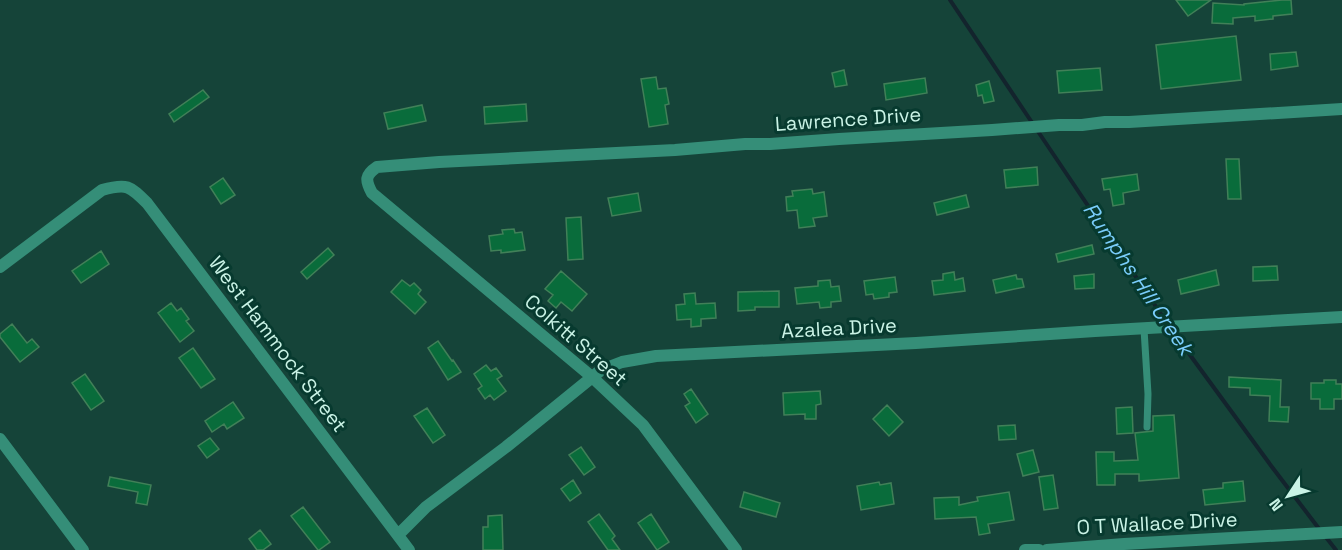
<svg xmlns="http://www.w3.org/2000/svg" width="1342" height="550" font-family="'Space Grotesk',sans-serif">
<rect width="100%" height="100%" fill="#154439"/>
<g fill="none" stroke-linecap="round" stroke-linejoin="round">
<path stroke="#13242d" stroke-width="4" d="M 950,0 L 1033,124
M 1037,130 L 1167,323
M 1171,329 L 1272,467 L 1320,530
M 1325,536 L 1336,550"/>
</g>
<path fill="#096c3b" stroke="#418058" stroke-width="1.5" d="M 1176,0 L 1211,0 L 1188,16 Z
M 1282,0 L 1291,0 L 1292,14 L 1273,16 L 1273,19 L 1255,21 L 1255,16 L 1233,18 L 1233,24 L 1212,23 L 1213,3 L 1244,5 L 1244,4 Z
M 1236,36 L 1241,80 L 1161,89 L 1156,45 Z
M 1296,52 L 1298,66 L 1271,70 L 1270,54 Z
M 1100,68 L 1102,90 L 1059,93 L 1057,71 Z
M 844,70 L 847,85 L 835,87 L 832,73 Z
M 656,77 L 658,89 L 666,88 L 669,104 L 665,105 L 668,124 L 649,127 L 641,79 Z
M 925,78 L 927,93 L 886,100 L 884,84 Z
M 989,81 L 994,101 L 984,103 L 982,95 L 978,96 L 976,85 Z
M 203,90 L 209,97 L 174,122 L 169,114 Z
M 526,104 L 527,121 L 485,124 L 484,107 Z
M 422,105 L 426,121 L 388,129 L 384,113 Z
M 1226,159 L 1239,159 L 1241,199 L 1228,199 Z
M 1037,167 L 1038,185 L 1006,188 L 1004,170 Z
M 1137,174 L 1139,190 L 1123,193 L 1124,204 L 1113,206 L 1110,189 L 1104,190 L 1102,179 Z
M 223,178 L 235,195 L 221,204 L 210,187 Z
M 812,189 L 813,194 L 824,192 L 827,216 L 813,218 L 815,226 L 799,228 L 797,210 L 787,211 L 786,197 L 793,196 L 792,191 Z
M 638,193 L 641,211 L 612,216 L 608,198 Z
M 966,195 L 969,207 L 937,215 L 934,203 Z
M 581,217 L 583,259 L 568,260 L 566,218 Z
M 514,229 L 515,233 L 522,232 L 525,250 L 501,253 L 501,250 L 491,251 L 489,236 L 503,234 L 502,230 Z
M 1092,245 L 1094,254 L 1058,262 L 1056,254 Z
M 328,248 L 334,255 L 307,279 L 301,272 Z
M 101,251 L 109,264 L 81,283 L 72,271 Z
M 1277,266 L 1278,280 L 1253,281 L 1253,267 Z
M 1216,270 L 1219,285 L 1181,294 L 1178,280 Z
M 561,271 L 587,294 L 572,311 L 561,302 L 556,308 L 548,301 L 553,295 L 545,289 Z
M 954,272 L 955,280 L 963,278 L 965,291 L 934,295 L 932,281 L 943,280 L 943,274 Z
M 1094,274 L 1094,288 L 1075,289 L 1074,276 Z
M 1016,275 L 1017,279 L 1022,279 L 1024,287 L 996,293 L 993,280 Z
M 895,277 L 897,292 L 889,293 L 889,297 L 874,299 L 873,294 L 866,295 L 864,281 Z
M 402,280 L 410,286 L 414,283 L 421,290 L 418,294 L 426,302 L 415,314 L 391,292 Z
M 830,280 L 831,287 L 839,286 L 841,301 L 831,302 L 831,307 L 820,308 L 819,302 L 797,304 L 795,288 L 818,286 L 818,281 Z
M 779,291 L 779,307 L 755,307 L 755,310 L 738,311 L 738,292 Z
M 695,293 L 696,304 L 715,303 L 716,318 L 701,319 L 701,326 L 691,327 L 691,319 L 677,320 L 676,305 L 685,304 L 684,294 Z
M 171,303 L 177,311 L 181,308 L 189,319 L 186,321 L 194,331 L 180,342 L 158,313 Z
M 12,324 L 27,343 L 32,339 L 39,347 L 20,362 L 0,337 L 0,334 Z
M 438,341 L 452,361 L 453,360 L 461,372 L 448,380 L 428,348 Z
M 193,348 L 215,379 L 201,388 L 179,358 Z
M 486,365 L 491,371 L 496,368 L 502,376 L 497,379 L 506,391 L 494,400 L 490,395 L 485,399 L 478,389 L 482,386 L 474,374 Z
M 85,374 L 104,401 L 91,410 L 72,383 Z
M 1229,377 L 1281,380 L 1280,407 L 1289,407 L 1288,422 L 1269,421 L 1270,396 L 1250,395 L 1250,388 L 1229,387 Z
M 1324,380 L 1336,380 L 1336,384 L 1342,384 L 1342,399 L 1334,399 L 1334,409 L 1320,409 L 1320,399 L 1311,399 L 1311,383 L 1324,383 Z
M 691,389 L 708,414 L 696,423 L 685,406 L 690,403 L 684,394 Z
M 820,391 L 821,404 L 816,405 L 816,419 L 805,419 L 805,414 L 784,415 L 783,393 Z
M 233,402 L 244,418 L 227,429 L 224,424 L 212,432 L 205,421 Z
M 887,405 L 903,422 L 889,436 L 873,419 Z
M 1132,407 L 1133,433 L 1117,434 L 1116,408 Z
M 427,408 L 445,435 L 433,443 L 414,416 Z
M 1174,415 L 1179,478 L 1139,481 L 1139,474 L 1115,474 L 1115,485 L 1097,485 L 1096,452 L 1114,452 L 1114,461 L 1138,460 L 1135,433 L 1153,431 L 1153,416 Z
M 1015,425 L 1016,439 L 999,440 L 998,426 Z
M 210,438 L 219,449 L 207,458 L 198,446 Z
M 581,447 L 595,467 L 584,475 L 569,455 Z
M 1033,450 L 1039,472 L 1023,476 L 1017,454 Z
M 1053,475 L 1058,508 L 1044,510 L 1039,477 Z
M 110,477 L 151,485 L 147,505 L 136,503 L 138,492 L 108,486 Z
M 573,480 L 581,493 L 570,501 L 561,489 Z
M 1243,481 L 1245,501 L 1205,505 L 1203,490 L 1223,488 L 1223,483 Z
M 879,482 L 880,485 L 891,483 L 894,504 L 861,510 L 857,486 Z
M 744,492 L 780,503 L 776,517 L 740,507 Z
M 1009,492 L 1014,520 L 988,524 L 990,533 L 979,535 L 976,517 L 935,519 L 934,498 L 959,497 L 959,505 L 978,501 L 977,497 Z
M 303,507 L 330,542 L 319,550 L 318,550 L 291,516 Z
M 599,514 L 615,536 L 612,539 L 620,550 L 608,550 L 588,522 Z
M 651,514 L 669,542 L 657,550 L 638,523 Z
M 502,515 L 503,550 L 483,550 L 483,527 L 488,527 L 488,516 Z
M 260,530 L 271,544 L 263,550 L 257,550 L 249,539 Z"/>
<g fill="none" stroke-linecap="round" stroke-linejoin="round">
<path stroke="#358e78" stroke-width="7" d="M 1144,329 L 1148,394 L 1147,427"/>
<path stroke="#358e78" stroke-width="12" d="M 0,267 L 102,190 C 127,183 130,186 147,203 L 409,550
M 0,439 L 83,550
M 398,535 L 426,507 L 506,447 L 601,370 L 622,362 L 656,356 L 916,343 L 1095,331 L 1342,317
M 736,550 L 643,425 L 592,377 L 372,193 C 365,180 365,175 377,167 L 439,162 L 675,150 L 745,144 L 770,144 L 839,139 L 992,130 L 1059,125 L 1082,125 L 1105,122 L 1129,122 L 1342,109
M 1025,550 L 1039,550
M 1047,550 L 1124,544 L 1342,532"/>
</g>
<g text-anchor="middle" stroke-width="6" stroke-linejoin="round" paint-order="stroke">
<g font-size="20" fill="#caf3e6" stroke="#073a2f">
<text transform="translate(848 119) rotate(-4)" y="7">Lawrence Drive</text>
<text transform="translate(839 328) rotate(-3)" y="7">Azalea Drive</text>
<text transform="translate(576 340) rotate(41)" y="7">Colkitt Street</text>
<text transform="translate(278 344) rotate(53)" y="7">West Hammock Street</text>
<text transform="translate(1157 523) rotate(-3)" y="7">O T Wallace Drive</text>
</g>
<g font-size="21" font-style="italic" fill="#7acdfb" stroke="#073a2f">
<text transform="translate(1138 279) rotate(56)" y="7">Rumphs Hill Creek</text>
</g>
</g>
<g transform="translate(1288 496) rotate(234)" stroke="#073a2f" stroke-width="4.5" paint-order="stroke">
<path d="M0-4.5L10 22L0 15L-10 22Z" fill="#caf3e6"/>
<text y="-9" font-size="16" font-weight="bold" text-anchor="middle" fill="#caf3e6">N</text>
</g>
</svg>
